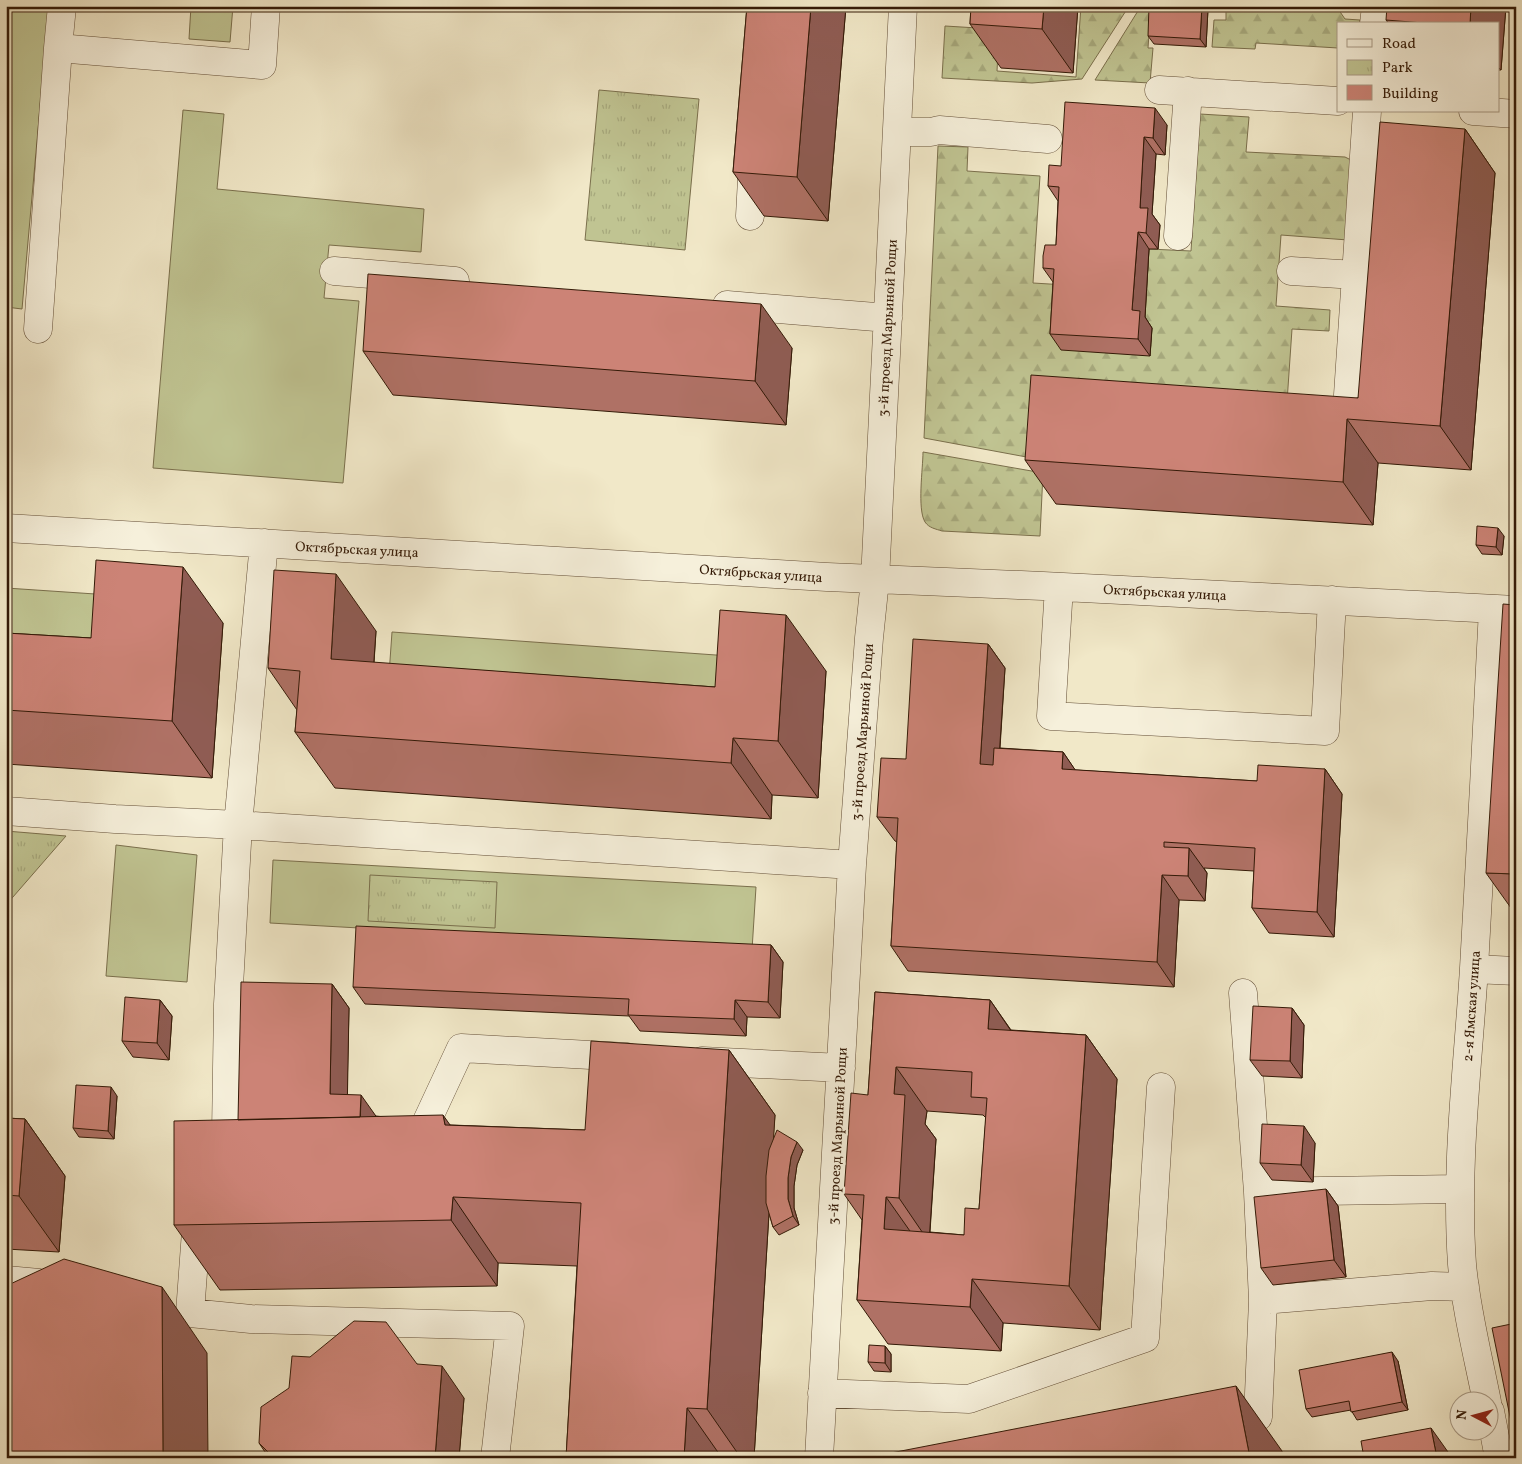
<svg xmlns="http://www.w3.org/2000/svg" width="1522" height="1464" font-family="Vollkorn,serif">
<defs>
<pattern id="forest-firs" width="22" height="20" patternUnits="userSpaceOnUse" patternTransform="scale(1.25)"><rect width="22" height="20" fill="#c0c492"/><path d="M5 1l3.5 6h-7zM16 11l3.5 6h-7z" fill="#a6a87c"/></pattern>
<pattern id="park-tufts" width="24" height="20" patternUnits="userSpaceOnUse" patternTransform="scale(1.25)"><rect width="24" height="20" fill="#c0c492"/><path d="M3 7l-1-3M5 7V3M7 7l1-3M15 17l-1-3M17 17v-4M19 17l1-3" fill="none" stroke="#a6a87c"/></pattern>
</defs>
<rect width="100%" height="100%" fill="#f1e8c8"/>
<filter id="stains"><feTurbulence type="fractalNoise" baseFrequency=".004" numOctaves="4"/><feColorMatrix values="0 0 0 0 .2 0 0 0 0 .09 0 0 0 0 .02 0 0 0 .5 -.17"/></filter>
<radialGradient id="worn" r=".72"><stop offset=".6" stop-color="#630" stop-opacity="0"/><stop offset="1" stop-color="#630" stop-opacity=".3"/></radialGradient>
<path fill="#c0c492" stroke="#7a6f4c" d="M 6,6 L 49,6 L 22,309 L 6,307 Z
M 191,6 L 233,6 L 230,42 L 189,39 Z
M 183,110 L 224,114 L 217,189 L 424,209 L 421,252 L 329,245 L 324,298 L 359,301 L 343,483 L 153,468 Z
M 6,588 L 125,596 L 118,685 L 6,677 Z
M 392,632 L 744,657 L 740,727 L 387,703 Z
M 116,845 L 197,855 L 187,982 L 106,976 Z
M 273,860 L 756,887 L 752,950 L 270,923 Z
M 1516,1088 L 1516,1182 L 1510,1182 Z"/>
<path fill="url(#forest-firs)" stroke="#7a6f4c" d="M 1081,6 L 1129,6 L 1082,79 L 1032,83 L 942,78 L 945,26 L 994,29 L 999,33 L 997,71 L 1076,77 Z
M 1141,6 L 1151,6 L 1148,48 L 1153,48 L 1150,83 L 1095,80 Z
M 1226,6 L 1336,6 L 1345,19 L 1360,20 L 1359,24 L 1338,24 L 1338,48 L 1256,43 L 1255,49 L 1212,47 L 1214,20 L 1226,20 Z
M 1200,114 L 1249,117 L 1246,152 L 1345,157 L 1351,160 L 1348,240 L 1281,235 L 1276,306 L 1330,310 L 1329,331 L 1292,329 L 1287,402 L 1048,461 L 924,438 L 938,146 L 968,147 L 967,171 L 1040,176 L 1033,283 L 1066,285 L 1149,356 L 1152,328 L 1144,327 L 1149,249 L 1191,251 Z
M 923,452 L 1043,473 L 1040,536 L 942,531 C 936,529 929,528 925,522 C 917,509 923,468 923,452 Z"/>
<path fill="url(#park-tufts)" stroke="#7a6f4c" d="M 599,90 L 699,99 L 685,250 L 585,240 Z
M 6,831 L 66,836 L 6,905 Z
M 370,875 L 497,882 L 495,928 L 368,921 Z"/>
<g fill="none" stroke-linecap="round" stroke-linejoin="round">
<defs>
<path id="minor" d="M 62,6 L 58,48 L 262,65 L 266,6
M 1374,24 L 1376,6
M 1159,90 L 1338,101
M 1473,111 L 1516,114
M 897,132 L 931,132 L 939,130 L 1048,139
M 750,216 L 753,160
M 1178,236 L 1188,91
M 334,271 L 455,281
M 1291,271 L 1356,275
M 727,305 L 888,318
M 38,329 L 58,48
M 1348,395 L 1367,111
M 6,528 L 827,577 L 1043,586 L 1516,610
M 264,543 L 238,825 L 852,865
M 1059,587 L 1051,716 L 1325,731 L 1332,600
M 6,811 L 115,819 L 238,825 L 228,1004 L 226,1133
M 1474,969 L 1516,971
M 1243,993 L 1258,1192
M 702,1061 L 841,1068
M 414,1149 L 461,1048 L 627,1057
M 197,1218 L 190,1313 L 251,1319 L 510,1326 L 495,1458
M 6,1280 L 39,1283
M 1263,1300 L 1432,1286 L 1465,1287
M 822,1393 L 969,1399 L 1145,1338 L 1161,1087
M 1487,1402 C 1478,1356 1466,1310 1462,1264 C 1455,1165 1468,1066 1474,968 C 1481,848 1487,729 1493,609
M 1490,1411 L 1499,1458
M 1220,1425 L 1258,1417 L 1263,1300 L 1258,1192 L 1459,1189
M 819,1458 L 852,865 L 869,638 L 875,580 L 903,6"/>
</defs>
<use href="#minor" stroke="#634e37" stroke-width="29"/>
<use href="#minor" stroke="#f6f0db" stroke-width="28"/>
</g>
<path fill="#af7165" stroke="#341a07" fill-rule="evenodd" d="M 144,6 L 168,6 L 167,8 Z
M 747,6 L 846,6 L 828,221 L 764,216 L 733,172 Z
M 971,6 L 1078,6 L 1073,73 L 1001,68 L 970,24 Z
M 1506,6 L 1501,70 L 1498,70 L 1498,24 L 1389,24 L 1386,20 Z
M 1208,9 L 1206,47 L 1154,44 L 1148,36 Z
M 1167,125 L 1165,155 L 1156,154 L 1152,214 L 1160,225 L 1158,249 L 1149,249 L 1145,317 L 1152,328 L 1150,356 L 1061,350 L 1050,334 L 1053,282 L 1043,268 L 1056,245 L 1058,201 L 1048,186 L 1061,166 Z
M 1465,129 L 1495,173 L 1471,470 L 1378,463 L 1373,525 L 1056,504 L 1025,460 L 1358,398 Z
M 792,348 L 786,425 L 393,395 L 363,351 Z
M 1504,536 L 1502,555 L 1482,554 L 1476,545 Z
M 223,623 L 212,778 L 6,764 L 6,633 L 91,638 Z
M 376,631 L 374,663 L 715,687 L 826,671 L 818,798 L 772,795 L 771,819 L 335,788 L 295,732 L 297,710 L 268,668 Z
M 988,644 L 1005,668 L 1000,748 L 1063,752 L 1075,770 L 1257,781 L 1325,769 L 1342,794 L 1334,937 L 1269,933 L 1252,908 L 1254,871 L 1204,868 L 1207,873 L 1205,901 L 1179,900 L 1174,987 L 908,971 L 891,946 L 897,842 L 895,841 L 877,817 L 906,759 Z
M 1486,873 L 1516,874 L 1516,915 Z
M 771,945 L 783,962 L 780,1018 L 747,1017 L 746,1036 L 640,1031 L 629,1016 L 365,1004 L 353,987 Z
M 332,984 L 349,1008 L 347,1094 L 376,1116 L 451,1125 L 585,1130 L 729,1050 L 775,1115 L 773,1139 L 803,1150 L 797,1165 L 794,1186 L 794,1208 L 799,1225 L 779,1235 L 773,1227 L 769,1213 L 754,1458 L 566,1458 L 577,1266 L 498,1263 L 497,1286 L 220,1290 L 174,1225 L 238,1120 Z
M 875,992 L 990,1000 L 1011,1030 L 1086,1035 L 1117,1079 L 1100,1330 L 1003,1323 L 1001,1351 L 888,1344 L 857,1300 L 862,1220 L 844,1194 L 868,1095 ZM 927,1111 L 983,1115 L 986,1118 L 979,1209 L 964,1235 L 930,1232 L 936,1139 L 925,1124 Z
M 160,1000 L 172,1016 L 169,1060 L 133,1057 L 122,1041 Z
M 1292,1008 L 1304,1025 L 1302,1078 L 1262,1076 L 1250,1060 Z
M 117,1096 L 114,1139 L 79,1137 L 73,1128 Z
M 6,1118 L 25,1119 L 65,1176 L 59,1252 L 6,1249 Z
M 1315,1143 L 1313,1182 L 1272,1180 L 1260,1163 Z
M 1326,1189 L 1338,1206 L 1346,1277 L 1273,1285 L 1261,1268 Z
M 885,1346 L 891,1354 L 891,1372 L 874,1371 L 868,1362 Z
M 1398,1361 L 1408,1410 L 1357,1420 L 1351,1410 L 1312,1417 L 1306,1409 Z
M 417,1364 L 464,1398 L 459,1458 L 269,1458 L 259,1443 Z"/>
<path fill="#8f5c53" stroke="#341a07" d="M 811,6 L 846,6 L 828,221 L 797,177 Z
M 1044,6 L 1078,6 L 1073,73 L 1042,29 Z
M 1202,6 L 1207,6 L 1208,9 L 1206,47 L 1200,39 Z
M 1471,6 L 1506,6 L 1501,70 L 1498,67 L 1498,24 L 1470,24 Z
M 1155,108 L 1167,125 L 1165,155 L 1153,138 Z
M 1465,129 L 1495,173 L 1471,470 L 1440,426 Z
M 1144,137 L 1156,154 L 1152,214 L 1160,225 L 1158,249 L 1146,233 L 1140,208 Z
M 1138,232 L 1149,249 L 1145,317 L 1152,328 L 1150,356 L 1138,339 L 1132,310 Z
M 761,304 L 792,348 L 786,425 L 755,381 Z
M 1347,419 L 1378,463 L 1373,525 L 1343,482 Z
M 1498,528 L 1504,536 L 1502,555 L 1496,547 Z
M 183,567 L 223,623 L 212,778 L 172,721 Z
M 336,574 L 376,631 L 370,716 L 331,659 Z
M 786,615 L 826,671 L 818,798 L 778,741 Z
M 988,644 L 1005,668 L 997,788 L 980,764 Z
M 733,738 L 772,795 L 771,819 L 731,763 Z
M 1063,752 L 1080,777 L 1062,769 Z
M 1325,769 L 1342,794 L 1334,937 L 1317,912 Z
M 1189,848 L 1207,873 L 1205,901 L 1188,876 Z
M 1162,875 L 1179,900 L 1174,987 L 1157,962 Z
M 771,945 L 783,962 L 780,1018 L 768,1002 Z
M 332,984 L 349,1008 L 347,1119 L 330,1094 Z
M 160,1000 L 172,1016 L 169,1060 L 157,1043 Z
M 735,1000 L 747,1017 L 746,1036 L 734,1019 Z
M 990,1000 L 1020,1044 L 988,1029 Z
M 1292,1008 L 1304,1025 L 1302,1078 L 1290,1061 Z
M 1086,1035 L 1117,1079 L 1100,1330 L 1069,1286 Z
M 729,1050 L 775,1115 L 754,1458 L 741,1458 L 707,1409 Z
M 896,1067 L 927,1111 L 925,1124 L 936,1139 L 929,1242 L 899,1198 L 894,1094 Z
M 111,1087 L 117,1096 L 114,1139 L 108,1131 Z
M 361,1095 L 378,1119 L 360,1130 Z
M 443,1115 L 489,1180 L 445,1125 Z
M 25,1119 L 65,1176 L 59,1252 L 19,1196 Z
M 1304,1126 L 1315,1143 L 1313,1182 L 1301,1165 Z
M 797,1142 L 803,1150 L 797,1165 L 794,1186 L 794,1208 L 799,1225 L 793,1216 L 788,1199 L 788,1178 L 791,1157 Z
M 1326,1189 L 1338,1206 L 1346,1277 L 1334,1260 Z
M 453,1197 L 498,1263 L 497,1286 L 451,1220 Z
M 886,1197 L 917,1241 L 884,1229 Z
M 972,1279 L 1003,1323 L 1001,1351 L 970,1307 Z
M 162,1287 L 207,1353 L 208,1458 L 163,1458 Z
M 885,1346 L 891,1354 L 891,1372 L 885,1363 Z
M 1392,1352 L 1398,1361 L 1408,1410 L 1402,1402 Z
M 442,1366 L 464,1398 L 459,1458 L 435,1458 Z
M 1236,1386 L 1282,1451 L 1283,1458 L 1250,1458 Z
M 687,1408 L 722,1458 L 684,1458 Z
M 1431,1428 L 1448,1452 L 1449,1458 L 1437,1458 Z"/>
<path fill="#cc8376" stroke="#341a07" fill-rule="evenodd" d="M 747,6 L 811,6 L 797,177 L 733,172 Z
M 971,6 L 1044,6 L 1042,29 L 970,24 Z
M 1149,6 L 1202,6 L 1200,39 L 1148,36 Z
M 1387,6 L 1471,6 L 1470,24 L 1436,24 L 1386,20 Z
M 1065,102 L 1155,108 L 1153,138 L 1144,137 L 1140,208 L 1148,208 L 1146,233 L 1138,232 L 1132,310 L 1140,311 L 1138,339 L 1050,334 L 1054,269 L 1043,268 L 1043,256 L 1045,245 L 1056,245 L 1059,187 L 1048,186 L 1049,165 L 1061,166 Z
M 1380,122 L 1465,129 L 1440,426 L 1347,419 L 1343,482 L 1025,460 L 1031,375 L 1358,398 Z
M 368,274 L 761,304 L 755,381 L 363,351 Z
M 1477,526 L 1498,528 L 1496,547 L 1476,545 Z
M 96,560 L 183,567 L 172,721 L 6,710 L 6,633 L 91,638 Z
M 274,570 L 336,574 L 331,659 L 715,687 L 720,610 L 786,615 L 778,741 L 733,738 L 731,763 L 295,732 L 300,671 L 268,668 Z
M 1503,604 L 1516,605 L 1516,874 L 1486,873 Z
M 913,639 L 988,644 L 980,764 L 993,765 L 994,748 L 1063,752 L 1062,769 L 1257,781 L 1258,765 L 1325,769 L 1317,912 L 1252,908 L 1255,848 L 1164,842 L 1164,847 L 1189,848 L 1188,876 L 1162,875 L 1157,962 L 891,946 L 898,818 L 877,817 L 881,758 L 906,759 Z
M 356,926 L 771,945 L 768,1002 L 735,1000 L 734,1019 L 628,1015 L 629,999 L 353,987 Z
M 241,982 L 332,984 L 330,1094 L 361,1095 L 360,1117 L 238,1120 Z
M 875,992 L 990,1000 L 988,1029 L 1086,1035 L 1069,1286 L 972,1279 L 970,1307 L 857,1300 L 864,1195 L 844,1194 L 851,1093 L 868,1095 ZM 896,1067 L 972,1072 L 971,1097 L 987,1098 L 979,1209 L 965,1208 L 964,1235 L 884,1229 L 886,1197 L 899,1198 L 905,1095 L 894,1094 Z
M 125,997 L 160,1000 L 157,1043 L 122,1041 Z
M 1253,1006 L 1292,1008 L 1290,1061 L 1250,1060 Z
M 591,1041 L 729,1050 L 707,1409 L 687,1408 L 684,1458 L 566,1458 L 581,1203 L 453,1197 L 451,1220 L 174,1225 L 174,1121 L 443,1115 L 445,1125 L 585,1130 Z
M 76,1085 L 111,1087 L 108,1131 L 73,1128 Z
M 6,1118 L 25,1119 L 19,1196 L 6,1195 Z
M 1262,1124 L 1304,1126 L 1301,1165 L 1260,1163 Z
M 777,1130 L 797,1142 L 791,1157 L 788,1178 L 788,1199 L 793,1216 L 773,1227 L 766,1203 L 766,1176 L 769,1150 Z
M 1326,1189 L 1334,1260 L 1261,1268 L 1254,1197 Z
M 64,1259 L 162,1287 L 163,1458 L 6,1458 L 6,1286 Z
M 354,1321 L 386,1322 L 417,1364 L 442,1366 L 435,1458 L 274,1458 L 259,1443 L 261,1407 L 289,1388 L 292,1356 L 310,1357 Z
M 1516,1323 L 1516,1446 L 1492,1328 Z
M 869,1345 L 885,1346 L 885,1363 L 868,1362 Z
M 1392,1352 L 1402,1402 L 1351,1412 L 1349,1401 L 1306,1409 L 1299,1370 Z
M 1236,1386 L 1250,1458 L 865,1458 Z
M 1431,1428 L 1437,1458 L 1364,1458 L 1361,1441 Z"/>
<g text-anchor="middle" stroke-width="5" stroke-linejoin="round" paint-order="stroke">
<g font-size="14" fill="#341a07" stroke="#f6f0db">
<text transform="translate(887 328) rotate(-87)" y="5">3-й проезд Марьиной Рощи</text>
<text transform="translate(357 549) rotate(3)" y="5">Октябрьская улица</text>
<text transform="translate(761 573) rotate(4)" y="5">Октябрьская улица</text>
<text transform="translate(1165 592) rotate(3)" y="5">Октябрьская улица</text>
<text transform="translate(862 732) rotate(-86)" y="5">3-й проезд Марьиной Рощи</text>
<text transform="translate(1471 1006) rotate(-86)" y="5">2-я Ямская улица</text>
<text transform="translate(837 1136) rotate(-87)" y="5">3-й проезд Марьиной Рощи</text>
</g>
</g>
<rect width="1522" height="1464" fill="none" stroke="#f1e8c8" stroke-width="25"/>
<rect x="8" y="8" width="1507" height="1449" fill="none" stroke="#341a07" stroke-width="2.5"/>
<rect x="12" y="12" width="1497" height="1439" fill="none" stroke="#341a07"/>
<rect x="1337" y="22" width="162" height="90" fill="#f6f0db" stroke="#a89a86"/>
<rect x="1347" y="39" width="25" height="8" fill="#f6f0db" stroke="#a89a86"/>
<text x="1382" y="48" font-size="15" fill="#341a07">Road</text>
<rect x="1347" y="60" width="25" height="15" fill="url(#park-tufts)" stroke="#a89a86"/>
<text x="1382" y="72" font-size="15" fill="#341a07">Park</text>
<rect x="1347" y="85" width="25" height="15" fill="#cc8376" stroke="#a89a86"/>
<text x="1382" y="98" font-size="15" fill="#341a07">Building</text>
<g transform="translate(1474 1416) rotate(276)"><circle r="24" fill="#f6f0db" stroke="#a89a86"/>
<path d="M0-4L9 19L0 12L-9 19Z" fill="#8f2418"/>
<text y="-8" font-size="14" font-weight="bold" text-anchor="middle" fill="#341a07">N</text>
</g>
<rect width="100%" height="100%" filter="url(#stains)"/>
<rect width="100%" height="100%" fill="url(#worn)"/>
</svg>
